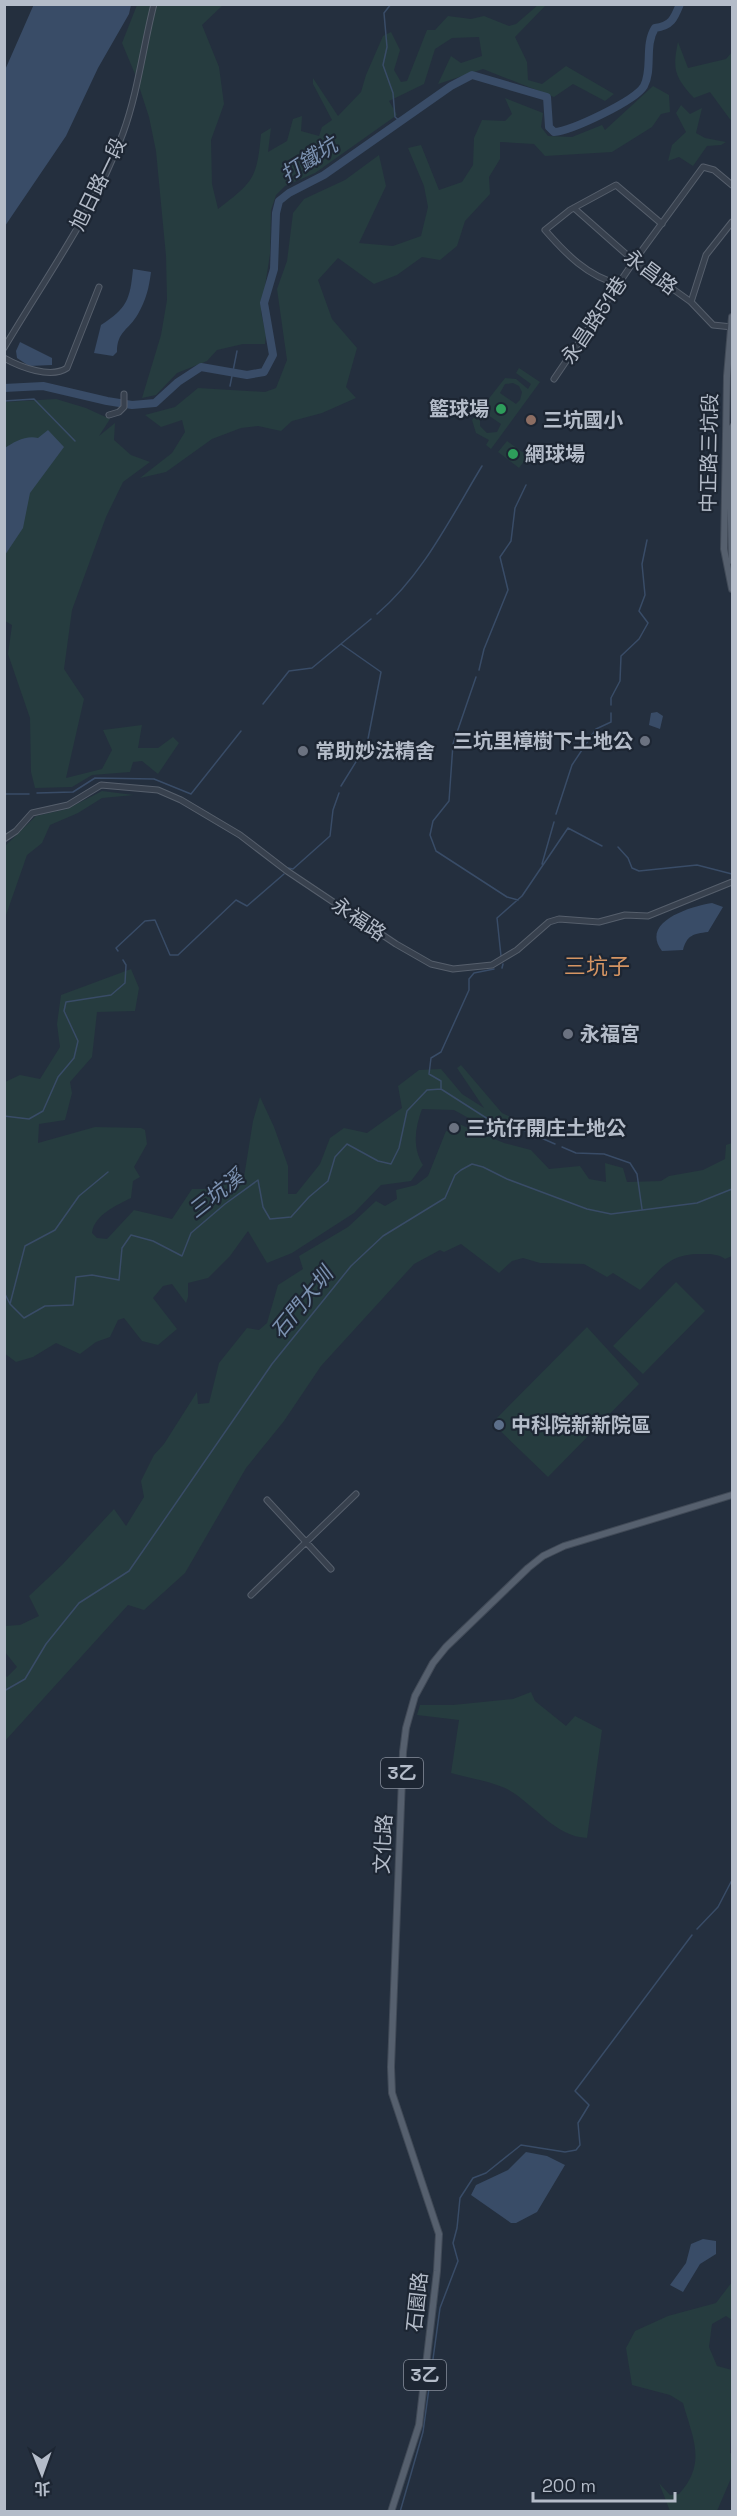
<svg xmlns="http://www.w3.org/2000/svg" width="737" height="2516" font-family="'Space Grotesk','Noto Sans TC',sans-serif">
<rect width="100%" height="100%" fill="#242f3e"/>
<path fill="#263c3f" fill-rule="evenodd" d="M 137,5 L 223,5 L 202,25 L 219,67 L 224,104 L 211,140 L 212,184 L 218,209 C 253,182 257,179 261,134 L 271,128 L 268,152 L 287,141 L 293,119 L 302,116 L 301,131 L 319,136 L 322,127 L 332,120 L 313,84 L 313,78 L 338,116 L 361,92 L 366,75 L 383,36 L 391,32 L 400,50 L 394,70 L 401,82 L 407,81 L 427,30 L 435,30 L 448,16 L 471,19 L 484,16 L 509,26 L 516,24 L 538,5 L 546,5 L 515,37 L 527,62 L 528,80 L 542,84 L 566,66 L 614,94 L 605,101 L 573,84 L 554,97 L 483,69 L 438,84 L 451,56 L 461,63 L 482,56 L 479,37 L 452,38 L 435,49 L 424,84 L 389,101 L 397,115 L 315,173 L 285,186 L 276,195 L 271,210 L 270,254 L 261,312 L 266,335 L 265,344 L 243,344 L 217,350 L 207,361 L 177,373 L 156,395 L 142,398 L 161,335 L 167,300 L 166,256 L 156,151 L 149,117 L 135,74 L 122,43 Z
M 678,42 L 688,68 L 726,59 L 732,52 L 732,122 L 710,92 L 694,98 C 675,77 672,70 678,42 Z
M 653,86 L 669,95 L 670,112 L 661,114 L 652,127 L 612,152 L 545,156 L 534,144 L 500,142 L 500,159 L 489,177 L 490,194 L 465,221 L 457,246 L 440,260 L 422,257 L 397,275 L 374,284 L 338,258 L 318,280 L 332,319 L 357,348 L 346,387 L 356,398 L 322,413 L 292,421 L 281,431 L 258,426 L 241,428 L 212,439 L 166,472 L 140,478 L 172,453 L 185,432 L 182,420 L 161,427 L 145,415 L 175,407 L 198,388 L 265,392 L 276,388 L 287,360 L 277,289 L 287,261 L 293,213 L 304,199 L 345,180 L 379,155 L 386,186 L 359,243 L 393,246 L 421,236 L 428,207 L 424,186 L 408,148 L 421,145 L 439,190 L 462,182 L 473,165 L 474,138 L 482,120 L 505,121 L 512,114 L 505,98 L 543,113 L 541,127 L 548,136 L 572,137 L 602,125 L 605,130 Z
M 681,105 L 690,114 L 702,108 L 696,133 L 705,138 L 726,142 L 721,145 L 707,146 L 693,166 L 679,157 L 668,161 L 672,145 L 686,132 L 676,113 Z
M 519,368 L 540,382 L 491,449 L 486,445 L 489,440 L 476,433 L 472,420 L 505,378 L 516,379 L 528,389 L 531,384 L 516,373 ZM 513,383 L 519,386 L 522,392 L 520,400 L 516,404 L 500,393 L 505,384 ZM 485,413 L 501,424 L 497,432 L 487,433 L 480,426 L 480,420 Z
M 56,399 L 86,408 L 110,419 L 99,436 L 115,423 L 114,440 L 131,455 L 150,462 L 123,482 L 106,517 L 72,610 L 64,669 L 84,699 L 66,778 L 102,769 L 112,750 L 103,730 L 142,725 L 138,748 L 158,748 L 173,737 L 179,743 L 158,774 L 142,761 L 133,762 L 130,772 L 92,775 L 72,787 L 35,788 L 31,772 L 30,718 L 8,654 L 12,625 L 5,621 L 5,402 Z
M 507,441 L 528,456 L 519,468 L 498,452 Z
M 102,791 L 134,795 L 102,798 L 78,813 L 50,825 L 42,843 L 27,855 L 5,918 L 5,846 L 36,816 L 67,809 Z
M 131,969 L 139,988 L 135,1011 L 97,1012 L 92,1057 L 70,1082 L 72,1093 L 65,1120 L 39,1124 L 38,1143 L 95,1127 L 141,1128 L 145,1130 L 147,1144 L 134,1167 L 140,1177 L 133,1181 L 131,1198 C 117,1205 94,1215 92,1233 L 97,1238 L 107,1239 L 134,1210 L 172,1219 L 192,1189 L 213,1189 L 226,1174 L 244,1177 L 253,1121 L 260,1097 L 274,1127 L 288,1166 L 288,1194 L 296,1194 L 320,1164 L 330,1138 L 344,1128 L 367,1133 L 402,1108 L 398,1086 L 419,1070 L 441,1069 L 462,1094 L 484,1108 L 457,1068 L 461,1065 L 502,1113 L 541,1131 L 474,1121 L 454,1110 L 422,1109 C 415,1128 412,1147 423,1165 L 411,1181 L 381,1185 L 354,1213 L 292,1253 L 267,1263 L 248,1231 L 230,1256 L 208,1278 L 188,1283 L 188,1297 L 186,1303 L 172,1284 L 163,1286 L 153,1298 L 177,1329 L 158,1345 L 142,1341 L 124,1318 L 118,1320 L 110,1337 L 96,1342 L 80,1354 L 56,1343 L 33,1357 L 16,1362 L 4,1353 L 5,1082 L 20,1075 L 40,1079 L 60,1047 L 57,1024 L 61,995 Z
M 459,1124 L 504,1143 L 531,1150 L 549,1169 L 580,1166 L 589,1179 L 606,1182 L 605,1163 L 623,1168 L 627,1182 L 661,1181 L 669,1176 L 703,1170 L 725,1159 L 726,1145 L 732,1143 L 732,1256 L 725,1259 C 718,1254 711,1254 703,1254 C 669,1253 662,1268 640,1290 L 613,1273 L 607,1277 L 584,1264 L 540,1263 L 523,1258 L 512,1261 L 499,1273 L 461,1244 L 444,1252 L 440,1250 L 414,1264 L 321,1366 L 284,1421 L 246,1468 L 185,1573 L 144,1610 L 128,1605 L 5,1741 L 5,1675 L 7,1677 L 17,1667 L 5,1652 L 5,1626 L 20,1625 L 39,1616 L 29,1596 L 62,1565 L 114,1509 L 126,1526 L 144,1497 L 141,1481 L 154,1455 L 164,1444 L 197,1392 L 198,1404 L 209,1403 L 219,1363 L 247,1328 L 259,1330 L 267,1323 L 278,1285 L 303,1269 L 299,1256 L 348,1227 L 376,1201 L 385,1206 L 397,1199 L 396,1190 L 416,1185 L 428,1176 L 446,1131 L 454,1132 Z
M 676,1282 L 705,1311 L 643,1374 L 613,1346 Z
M 587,1327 L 639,1384 L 548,1477 L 492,1423 Z
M 531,1692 L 535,1701 L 566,1726 L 575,1716 L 602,1730 L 587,1838 C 554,1837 533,1802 505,1788 C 489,1781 468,1778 451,1773 L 459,1720 L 417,1715 L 420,1705 L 453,1705 L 513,1699 Z
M 732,2282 L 732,2320 L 726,2316 L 712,2324 L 709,2347 L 717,2366 L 732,2370 L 730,2453 L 732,2454 L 732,2476 L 717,2511 L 670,2511 L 659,2483 L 670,2495 L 679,2494 C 707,2463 693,2439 683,2403 L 670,2395 L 632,2385 L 626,2348 L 635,2331 L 668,2316 L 716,2303 Z"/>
<path fill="#394c67" d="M 34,4 L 131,5 L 129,14 L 98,68 L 66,136 L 5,226 L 5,70 Z
M 133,269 L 151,272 C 149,288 146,300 138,314 C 129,330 117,331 117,352 L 113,356 L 94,353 L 101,325 C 127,308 130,300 133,269 Z
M 20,342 L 52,358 L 52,365 L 29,366 L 17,358 L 16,351 Z
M 48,430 L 64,447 L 30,493 L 23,528 L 5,555 L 5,448 C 14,442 26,435 38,438 Z
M 657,712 L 663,716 L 660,729 L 649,725 L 651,713 Z
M 712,903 L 723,907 L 708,932 C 693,934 687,935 683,950 L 662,951 C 639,921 693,906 712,903 Z
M 526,2152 L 547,2156 L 565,2165 L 537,2212 L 516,2223 L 511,2223 L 471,2195 L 476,2185 L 508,2170 Z
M 703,2239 L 716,2241 L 716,2254 L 700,2264 L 683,2292 L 670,2285 L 686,2263 L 691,2244 Z"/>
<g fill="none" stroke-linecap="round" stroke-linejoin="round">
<path stroke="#394c67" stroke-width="1.5" d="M 391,4 L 384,13 L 387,47 L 383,65 L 393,93 L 395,117 L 400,121
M 230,386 L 237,351
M 4,401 L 34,399 L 75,441
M 377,614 C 423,575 451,517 482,466
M 341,644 L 381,672 L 367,744 L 341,786
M 479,670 L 484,649 L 508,590 L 500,557 L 511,541 L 515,508 L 526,485
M 476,677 L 453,744 L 449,801 L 433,821 L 430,835 L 436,851 L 507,897 L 518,900
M 263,704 L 289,671 L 312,668 L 371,619
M 611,705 L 611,698 L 620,681 L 621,656 L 639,639 L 648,623 L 639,611 L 645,595 L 642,564 L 647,540
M 37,793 L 73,792 L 95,778 L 154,779 L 191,794 L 241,731
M 4,794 L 29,794
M 556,814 L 572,765 L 596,729 L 611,722 L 611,713
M 618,847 L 628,858 L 632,868 L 639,871 L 697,865 L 732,874
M 542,864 L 554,822
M 288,868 L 293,869 L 330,836 L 333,810 L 339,793
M 118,951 L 116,948 L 145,921 L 155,920 L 170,955 L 178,955 L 236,900 L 247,906 L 284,874
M 501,956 L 497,918 L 522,896 L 568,828 L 602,846
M 502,968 L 503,964
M 441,1088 L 441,1081 L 429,1074 L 431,1058 L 441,1052 L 469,990 L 469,979 L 474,973 L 494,969
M 4,1116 L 29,1119 L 43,1111 L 58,1077 L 74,1058 L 78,1041 L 64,1011 L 66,1002 L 111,995 L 125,983 L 126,965 L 123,960
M 562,1147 L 576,1153 L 604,1154 L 630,1163 L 637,1174 L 642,1209
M 4,1292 L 10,1304 L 24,1318 L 45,1306 L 73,1305 L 76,1277 L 92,1275 L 119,1280 L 122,1248 L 131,1235 L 153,1241 L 182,1256 L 191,1233 L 225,1204 L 258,1180 L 263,1207 L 270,1219 L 291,1217 L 309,1197 L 328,1181 L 335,1157 L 347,1144 L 378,1161 L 391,1164 L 399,1148 L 407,1111 L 427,1090 L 441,1089 L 491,1121 L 516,1127 L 555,1144
M 10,1304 L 25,1246 L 55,1230 L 79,1196 L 108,1172
M 4,1691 L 25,1679 L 46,1644 L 79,1603 L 129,1571 L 272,1364 L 351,1266 L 383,1236 L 445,1198 L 455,1175 L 461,1170 L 472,1164 L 483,1167 L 507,1179 L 587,1209 L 611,1214 L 697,1203 L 732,1189
M 697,1929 L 718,1907 L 732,1880
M 400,2512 L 423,2432 L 440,2308 L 458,2261 L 453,2243 L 457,2228 L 460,2198 L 473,2178 L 486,2173 L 521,2145 L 565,2152 L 576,2150 L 580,2145 L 578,2123 L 589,2105 L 575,2091 L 692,1935"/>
<path stroke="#394c67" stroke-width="8" d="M 4,388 L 43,386 L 107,401 L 132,405 L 155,403 L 178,382 L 201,367 L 247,375 L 264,372 L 273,355 L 264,303 L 274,269 L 276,213 L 279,201 L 289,193 L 324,175 L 451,86 L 472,75 L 547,97 L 549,127 L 554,132 C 571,131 635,101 644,86 C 653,69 644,45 655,28 C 671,26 674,19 680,4"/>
<defs>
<path id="minor" d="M 574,208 L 634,261 L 691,302 L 713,325 L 732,327
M 619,284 C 588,277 565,253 545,230 L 570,210 L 616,185 L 662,224
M 691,302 L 706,255 L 732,222
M 4,348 C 46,277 95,210 123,133 C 138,92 143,47 154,4
M 4,358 C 20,367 51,379 67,368 L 99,287
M 554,379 L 632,264 L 703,167 L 714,170 L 732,185
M 109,415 L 119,412 L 124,407 L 124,394
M 4,839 L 16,831 L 32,813 L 68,805 L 101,785 L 158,790 L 181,800 L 240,835 L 287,871 L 396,944 L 431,964 L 453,969 L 492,965 L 517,950 L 549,922 L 559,919 L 599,922 L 625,915 L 648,916 L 732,882
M 267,1500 L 331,1569
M 251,1595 L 356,1494"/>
<path id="major" d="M 732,317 L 727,376 L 724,549 L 732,589
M 732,427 L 730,480 L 732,561
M 391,2512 L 419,2425 L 437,2271 L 439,2234 L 392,2093 L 391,2067 L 403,1752 L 406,1728 L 415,1696 L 433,1663 L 446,1647 L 528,1568 L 543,1556 L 564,1546 L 732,1495"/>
</defs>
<use href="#minor" stroke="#565f6c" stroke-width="7"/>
<use href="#major" stroke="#414a57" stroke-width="8"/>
<use href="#minor" stroke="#38414e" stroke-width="5"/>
<use href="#major" stroke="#56606e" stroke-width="6"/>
</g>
<g fill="#2e9e5b" stroke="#1d2633" stroke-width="2">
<circle cx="501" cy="409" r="6"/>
<circle cx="513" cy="454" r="6"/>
</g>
<circle fill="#8d6e63" stroke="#1d2633" stroke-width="2" cx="531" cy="420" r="6"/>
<g fill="#6b7280" stroke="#1d2633" stroke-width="2">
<circle cx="645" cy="741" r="6"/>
<circle cx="303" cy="751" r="6"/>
<circle cx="568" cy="1034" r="6"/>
<circle cx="454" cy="1128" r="6"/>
</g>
<circle fill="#5c6f8a" stroke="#1d2633" stroke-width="2" cx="499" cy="1425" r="6"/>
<g text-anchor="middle" stroke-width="4.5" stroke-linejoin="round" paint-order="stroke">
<g fill="#1d2633" stroke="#878f9c" stroke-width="1.5">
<rect x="381" y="1758" width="42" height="30" rx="4.5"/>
<rect x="404" y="2360" width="42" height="30" rx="4.5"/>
</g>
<g font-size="18" font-weight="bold" fill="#b4bcc9">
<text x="402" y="1779">3乙</text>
<text x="425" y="2381">3乙</text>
</g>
<g font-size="20" fill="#b4bcc9" stroke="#1d2633">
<text transform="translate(98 184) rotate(-64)" y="7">旭日路一段</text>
<text transform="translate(651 272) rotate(37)" y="7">永昌路</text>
<text transform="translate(594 320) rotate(-56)" y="7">永昌路51巷</text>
<text transform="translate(709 453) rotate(-89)" y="7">中正路三坑段</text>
<text transform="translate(359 919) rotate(34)" y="7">永福路</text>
<text transform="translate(383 1844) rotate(-87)" y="7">文化路</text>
<text transform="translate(417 2302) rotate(-84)" y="7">石園路</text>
</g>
<g font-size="20" font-weight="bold" fill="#b4bcc9" stroke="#1d2633" text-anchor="start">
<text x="489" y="416" text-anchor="end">籃球場</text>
<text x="543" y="427">三坑國小</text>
<text x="525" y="461">網球場</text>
<text x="633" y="748" text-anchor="end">三坑里樟樹下土地公</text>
<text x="315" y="758">常助妙法精舍</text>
<text x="580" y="1041">永福宮</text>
<text x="466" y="1135">三坑仔開庄土地公</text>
<text x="511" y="1432">中科院新新院區</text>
</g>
<g font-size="21" font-style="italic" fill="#7c92b1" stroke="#1d2633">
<text transform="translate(309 160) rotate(-33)" y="7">打鐵坑</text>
<text transform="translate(216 1194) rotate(-38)" y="7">三坑溪</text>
<text transform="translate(302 1303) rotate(-51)" y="7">石門大圳</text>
</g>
<g font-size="22" fill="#d59563" stroke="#1d2633">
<text x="597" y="974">三坑子</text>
</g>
</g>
<rect width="737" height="2516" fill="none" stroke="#b4bcc9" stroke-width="12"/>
<g transform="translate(42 2474) rotate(179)" stroke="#1d2633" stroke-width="4.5" paint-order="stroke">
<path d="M0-4.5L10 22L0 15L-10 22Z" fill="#b4bcc9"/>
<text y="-9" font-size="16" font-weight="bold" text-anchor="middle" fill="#b4bcc9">北</text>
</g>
<path d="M533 2492v9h142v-9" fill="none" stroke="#b4bcc9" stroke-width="3"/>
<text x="542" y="2492" font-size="18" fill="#b4bcc9" stroke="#1d2633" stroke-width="4.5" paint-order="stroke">200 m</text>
</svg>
